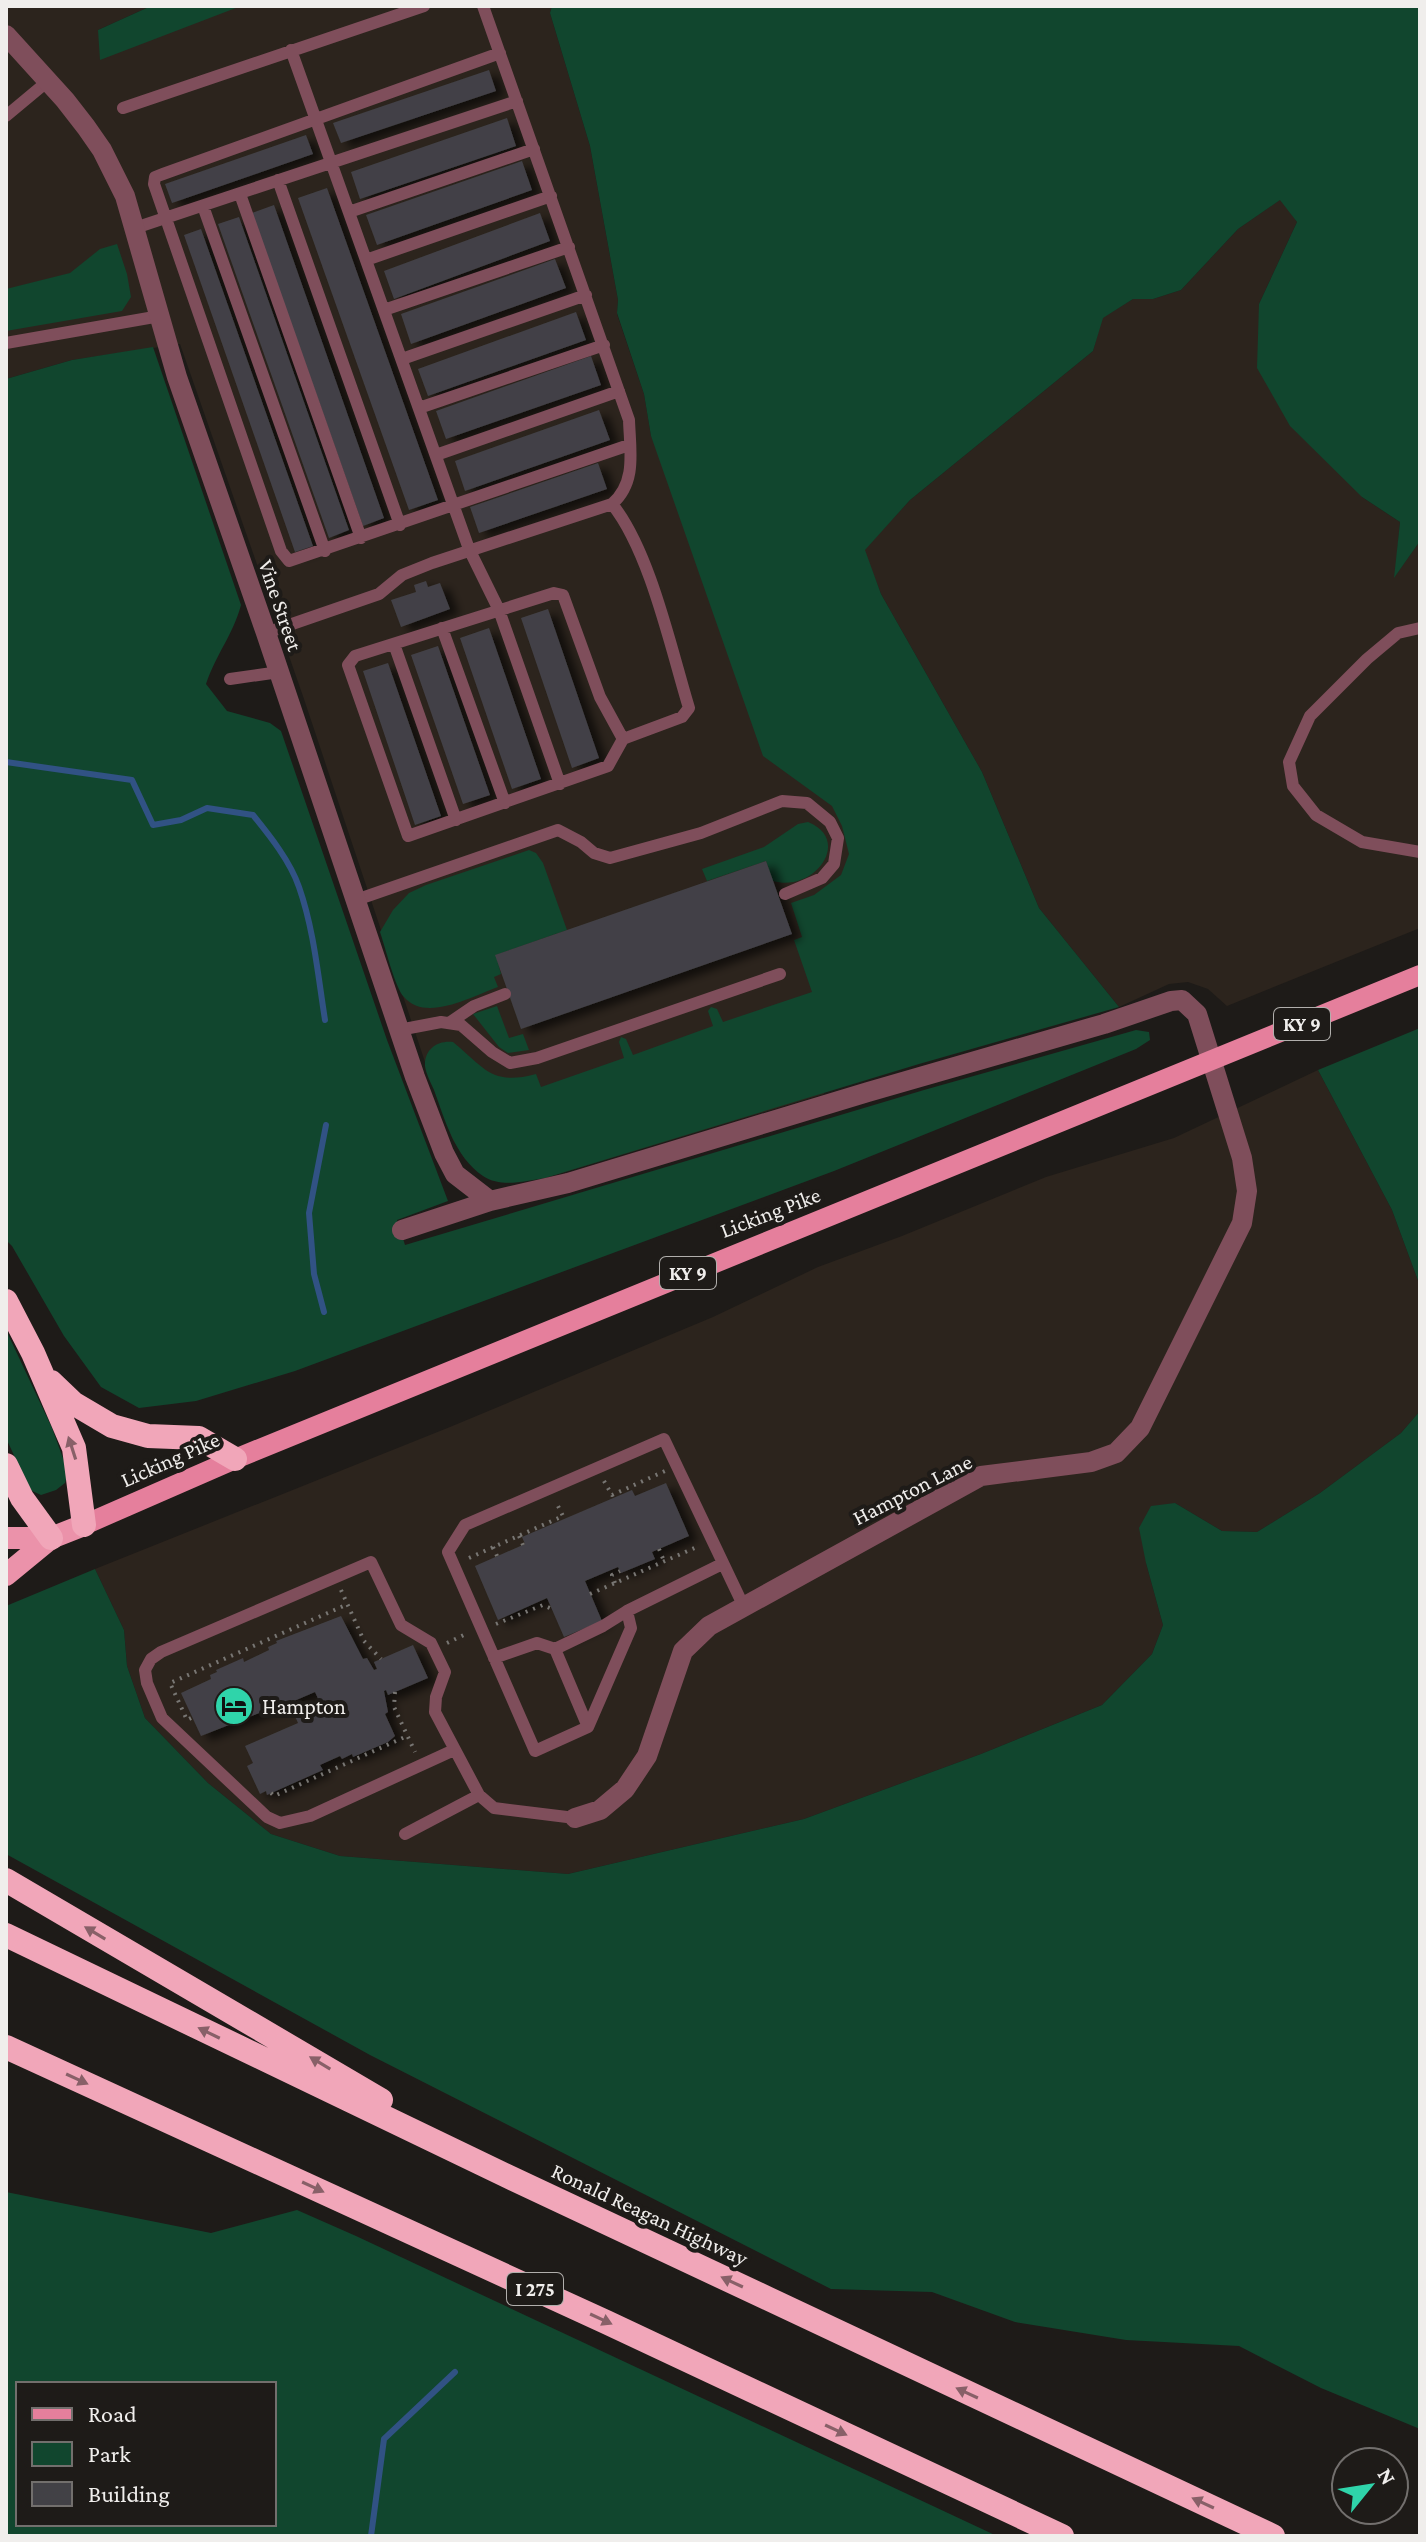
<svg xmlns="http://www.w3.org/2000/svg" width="1426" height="2542" font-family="'Crimson Pro',serif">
<defs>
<filter id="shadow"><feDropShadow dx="9" dy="5" stdDeviation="4" flood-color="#0009"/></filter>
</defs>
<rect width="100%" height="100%" fill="#1e1b18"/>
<path fill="#2c241d" d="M 6,6 L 151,6 L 98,30 L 218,13 L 241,6 L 552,6 L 550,13 L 590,146 L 618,300 L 617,314 L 644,394 L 651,436 L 885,806 L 824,1094 L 545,1178 L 507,1183 L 485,1177 L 465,1159 L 453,1140 L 435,1092 L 304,699 L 180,344 L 72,360 L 6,379 Z
M 1281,199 L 1297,222 L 1259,304 L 1362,497 L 1400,522 L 1395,576 L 1420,541 L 1420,928 L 1227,1006 L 1208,989 L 1188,982 L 1169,984 L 1119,1007 L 1039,908 L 982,772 L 881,594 L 864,550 L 910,500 L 1093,351 L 1102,318 L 1133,299 L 1153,299 L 1181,290 L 1238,229 Z
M 1318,1070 L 1392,1210 L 1420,1286 L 1420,1411 L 1401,1433 L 1320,1493 L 1257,1532 L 1222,1531 L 1175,1503 L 1146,1563 L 1163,1625 L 1152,1654 L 1102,1705 L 981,1754 L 804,1819 L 568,1874 L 340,1856 L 271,1834 L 208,1783 L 145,1718 L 127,1666 L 124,1630 L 95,1569 L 450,1427 L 713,1317 L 818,1267 L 902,1236 L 1046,1177 L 1174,1138 Z"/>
<path fill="#11462e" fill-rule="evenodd" d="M 151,6 L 241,6 L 100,60 L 98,30 Z
M 552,6 L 1420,6 L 1420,541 L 1394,578 L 1400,522 L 1362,497 L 1290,426 L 1257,368 L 1259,304 L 1297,222 L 1280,200 L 1238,229 L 1181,290 L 1153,299 L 1133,299 L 1103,318 L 1093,351 L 910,500 L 865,550 L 881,594 L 982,772 L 1039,908 L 1119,1007 L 919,1064 L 545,1178 C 525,1181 501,1188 483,1176 C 455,1157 445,1120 434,1090 C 431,1083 426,1074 425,1066 C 424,1049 438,1040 453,1042 C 485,1068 491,1086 536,1074 L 541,1087 L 624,1058 L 619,1042 L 621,1037 L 626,1039 L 633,1055 L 713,1026 L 708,1011 L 711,1007 L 717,1009 L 723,1022 L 812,992 L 794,940 L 802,937 L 791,903 L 814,895 L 841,875 L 849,854 L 842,826 L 832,806 L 763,756 L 651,436 L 644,394 L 617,313 L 618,300 L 590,146 L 550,13 Z
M 117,244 L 127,274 L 131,297 L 122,311 L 6,331 L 6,289 L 70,273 L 100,249 Z
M 153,347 L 241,605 C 233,635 216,654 206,684 L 227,711 L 270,723 L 281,731 L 387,1040 L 448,1201 L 397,1220 L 405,1245 L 924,1090 L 1136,1030 L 1149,1032 L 1150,1040 L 1136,1049 L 834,1171 L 295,1371 L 196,1401 L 139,1408 L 101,1387 L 64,1336 L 12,1246 L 6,1240 L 6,379 L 72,360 Z
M 808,822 C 853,840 814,893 773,881 L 766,861 L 707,881 L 702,869 L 764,847 L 798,824 Z
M 529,850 L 536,853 L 543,863 L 567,930 L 496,955 L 501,974 L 494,977 L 498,987 C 472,996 426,1023 404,997 C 395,988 385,946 380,932 L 393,910 L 409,893 L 426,885 Z
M 497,1006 L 509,1038 L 523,1034 L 529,1050 L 508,1053 L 499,1047 L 473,1014 Z
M 1420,1028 L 1420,1286 L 1392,1210 L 1318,1070 Z
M 6,1330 L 52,1428 L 68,1472 L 65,1483 L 56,1490 L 41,1495 L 30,1490 L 6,1438 Z
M 1420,1411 L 1420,2429 L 1321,2388 L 1239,2346 L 1126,2340 L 1015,2322 L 932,2292 L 831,2289 L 370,2055 L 6,1854 L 6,1606 L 95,1569 L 124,1630 L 127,1666 L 145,1718 L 208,1783 L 271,1834 L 340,1856 L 568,1874 L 804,1819 L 981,1754 L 1102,1705 L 1152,1654 L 1163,1625 L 1146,1563 L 1139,1528 L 1151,1506 L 1175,1503 L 1222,1531 L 1257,1532 L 1320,1493 L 1401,1433 Z
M 6,2192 L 211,2233 L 297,2210 L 356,2236 L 997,2536 L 6,2536 ZM 18,2384 L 274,2384 L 274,2524 L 18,2524 Z"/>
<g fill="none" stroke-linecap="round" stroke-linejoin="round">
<path stroke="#315284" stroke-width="6" d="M 6,762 L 132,780 L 153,825 L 181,820 L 207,808 L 253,815 C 270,836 290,861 299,887 C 314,930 318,976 325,1020
M 324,1312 L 314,1274 L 309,1213 L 326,1125
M 371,2536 L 384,2439 L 455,2372"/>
</g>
<path fill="#424146" filter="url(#shadow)" d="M 489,70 L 496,91 L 341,143 L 333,123 Z
M 507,118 L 516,146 L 360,199 L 351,172 Z
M 306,135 L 313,154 L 172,203 L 165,184 Z
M 522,161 L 532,190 L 377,245 L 366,215 Z
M 327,188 L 438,500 L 409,510 L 298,198 Z
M 274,205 L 384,518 L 363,526 L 252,213 Z
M 540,213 L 550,241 L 394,299 L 384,271 Z
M 239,217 L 349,530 L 329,538 L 218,224 Z
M 201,229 L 313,546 L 295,552 L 184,235 Z
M 555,259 L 566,288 L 411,344 L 401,314 Z
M 576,312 L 586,340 L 428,396 L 418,369 Z
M 591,356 L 601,385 L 446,439 L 436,411 Z
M 599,410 L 610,440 L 465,491 L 455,461 Z
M 598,463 L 607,489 L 479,533 L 470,507 Z
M 426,581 L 428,587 L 440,583 L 450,609 L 401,627 L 391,600 L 416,592 L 414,585 Z
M 548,609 L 599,758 L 572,768 L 521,618 Z
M 489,628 L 541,779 L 512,789 L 460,638 Z
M 438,646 L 490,795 L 463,804 L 411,655 Z
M 388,663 L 441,816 L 415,825 L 363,671 Z
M 766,861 L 792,934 L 521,1029 L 495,955 Z
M 666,1483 L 689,1536 L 652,1552 L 655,1559 L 621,1573 L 618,1567 L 585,1581 L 602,1621 L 564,1637 L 547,1598 L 498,1620 L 475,1566 L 525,1544 L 522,1537 L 632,1490 L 635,1496 Z
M 341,1616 L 363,1659 L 367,1658 L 374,1670 L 377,1669 L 374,1662 L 413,1645 L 428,1678 L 388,1695 L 386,1690 L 384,1691 L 388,1712 L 385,1714 L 395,1736 L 388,1742 L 353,1757 L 352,1754 L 342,1759 L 340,1756 L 320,1765 L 323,1770 L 267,1795 L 266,1791 L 260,1794 L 247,1766 L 253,1763 L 245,1746 L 298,1723 L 294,1714 L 320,1703 L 315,1692 L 273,1710 L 272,1708 L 201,1736 L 181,1693 L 211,1679 L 210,1675 L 217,1672 L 216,1670 L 243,1658 L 244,1662 L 269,1650 L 268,1647 L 277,1643 L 276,1641 Z"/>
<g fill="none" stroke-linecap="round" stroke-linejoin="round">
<path stroke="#787673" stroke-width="4" stroke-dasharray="2 6" stroke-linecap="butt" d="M 604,1481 L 612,1495 L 665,1471
M 519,1536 L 523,1545
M 493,1547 L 497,1556
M 659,1549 L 664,1561
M 469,1558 L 563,1516 L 556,1502
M 615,1583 L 612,1575 L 620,1571
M 341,1590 L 364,1641 L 381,1659
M 590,1594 L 699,1546
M 496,1624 L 543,1605 L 552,1609
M 447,1643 L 468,1633
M 395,1692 L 394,1707 L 415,1752
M 191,1718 L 187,1720 L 170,1683 L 348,1604
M 271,1793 L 274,1796 L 407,1736"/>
<path stroke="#7f4e5b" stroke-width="12" d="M 291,50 L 469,549 L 499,610 L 560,784
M 500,53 L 163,174 L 155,177 L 154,184 L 281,551 L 289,561 L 629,445
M 123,108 L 424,6
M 6,116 L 48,81
M 278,180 L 400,525
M 240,194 L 361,538
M 203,206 L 325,551
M 349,212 L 534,149
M 135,228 L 517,101
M 366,260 L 551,196
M 384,310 L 569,247
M 6,343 L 160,316
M 402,359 L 586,295
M 419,408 L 604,345
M 436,455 L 619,391
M 612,504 C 650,551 671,649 689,708 L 682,717 L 623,739 L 608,766 L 408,836 L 348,665 L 355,656 L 554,593 L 563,595 L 600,697 L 623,739
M 442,628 L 505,803
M 1420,628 L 1398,633 L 1367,659 L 1310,716 L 1289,762 L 1293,786 L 1316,815 L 1362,842 L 1420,852
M 266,633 L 379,594 L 402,575 L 432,563 L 612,504 C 637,482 630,451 629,420 L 483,6
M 394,644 L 456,820
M 230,679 L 279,672
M 356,900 L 558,830 L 581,842 L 594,853 L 610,858 L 701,833 L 782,801 L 807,803 L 830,822 L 838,838 L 834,864 L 822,878 L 785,894
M 449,1023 L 474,1006 L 505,994
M 399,1030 L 441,1022 L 461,1025 L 492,1052 L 510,1063 L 537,1058 L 780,974
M 722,1564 L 627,1611 L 631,1628 L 588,1727 L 535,1751 L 448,1552 L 465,1525 L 664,1439 L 744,1607
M 555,1649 L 588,1727
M 494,1658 L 537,1643 L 555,1649 L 603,1626 L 627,1611
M 454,1750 L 310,1816 L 280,1823 L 267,1817 L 162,1718 L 147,1683 L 145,1670 L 151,1659 L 161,1652 L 371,1562 L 401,1625 L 431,1643 L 445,1672 L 436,1697 L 435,1712 L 479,1795 L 494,1808 L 575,1818
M 405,1834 L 479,1795"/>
<path stroke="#7f4e5b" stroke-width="20" d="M 6,35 L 65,100 L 86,127 L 102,150 L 125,196 L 177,377 L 266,633 L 415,1077 L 444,1153 L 455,1174 L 490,1201
M 402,1230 L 490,1201 L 568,1183 L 868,1092 L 1104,1024 L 1171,1001 L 1182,1000 L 1197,1014 L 1242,1158 L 1247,1191 L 1242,1223 L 1140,1428 L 1116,1453 L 1091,1462 L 981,1476 L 709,1626 L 683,1651 L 647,1756 L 625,1789 L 600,1810 L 575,1818"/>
<path stroke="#e57f9c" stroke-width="20" d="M 84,1525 L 235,1459 L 1420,975"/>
<path stroke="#eb92aa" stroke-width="22" d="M 6,1538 L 51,1538
M 6,1575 L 51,1538 L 84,1525"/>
<path stroke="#f1a6b9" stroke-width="24" d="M 6,1301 L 33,1353 L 74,1448 L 84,1525
M 51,1382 L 73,1403 L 112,1426 L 148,1436 L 199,1438 L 235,1459
M 6,1465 L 22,1498 L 51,1538
M 6,1880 L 381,2100
M 6,1935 L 507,2176 L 1273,2536
M 6,2047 L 606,2322 L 1062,2536"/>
</g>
<defs><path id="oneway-solid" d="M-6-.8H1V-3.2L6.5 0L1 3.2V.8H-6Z" transform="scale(2)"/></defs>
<g fill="#886068">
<use href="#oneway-solid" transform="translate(72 1448) rotate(-108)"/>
<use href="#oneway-solid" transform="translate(95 1933) rotate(-149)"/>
<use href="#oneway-solid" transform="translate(209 2033) rotate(-154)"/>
<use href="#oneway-solid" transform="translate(320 2063) rotate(-149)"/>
<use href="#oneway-solid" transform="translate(77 2079) rotate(25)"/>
<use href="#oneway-solid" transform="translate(313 2187) rotate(25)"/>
<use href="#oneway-solid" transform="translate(732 2282) rotate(-155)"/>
<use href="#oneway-solid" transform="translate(601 2319) rotate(25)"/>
<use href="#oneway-solid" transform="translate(967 2393) rotate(-155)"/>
<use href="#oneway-solid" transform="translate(836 2430) rotate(25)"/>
<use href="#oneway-solid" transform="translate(1203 2503) rotate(-155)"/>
</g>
<defs>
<symbol id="hotel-disc" viewBox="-11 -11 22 22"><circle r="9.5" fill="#2fd4aa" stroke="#1e1b18"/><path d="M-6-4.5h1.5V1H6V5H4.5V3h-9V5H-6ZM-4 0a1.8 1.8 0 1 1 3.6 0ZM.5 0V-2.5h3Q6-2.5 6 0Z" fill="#111"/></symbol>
</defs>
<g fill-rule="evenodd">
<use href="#hotel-disc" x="212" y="1684" width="44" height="44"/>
</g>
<g text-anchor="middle" stroke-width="8" stroke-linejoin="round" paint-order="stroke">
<g fill="#1e1b18" stroke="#b1afac" stroke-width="2">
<rect x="1274" y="1008" width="56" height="32" rx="6"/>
<rect x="660" y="1257" width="56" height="32" rx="6"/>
<rect x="507" y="2273" width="56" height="32" rx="6"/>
</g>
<g font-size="20" font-weight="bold" fill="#f0eeec">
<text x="1302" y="1031">KY 9</text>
<text x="688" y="1280">KY 9</text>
<text x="535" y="2296">I 275</text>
</g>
<g font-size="22" fill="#f0eeec" stroke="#1e1b18">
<text transform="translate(281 605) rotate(71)" y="8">Vine Street</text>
<text transform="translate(770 1212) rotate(-21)" y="8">Licking Pike</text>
<text transform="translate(170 1459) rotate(-24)" y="8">Licking Pike</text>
<text transform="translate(912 1489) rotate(-27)" y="8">Hampton Lane</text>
<text transform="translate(650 2214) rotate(25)" y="8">Ronald Reagan Highway</text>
</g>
<g font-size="22" fill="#f0eeec" stroke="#1e1b18" text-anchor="start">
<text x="262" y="1714">Hampton</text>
</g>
</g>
<rect width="1426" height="2542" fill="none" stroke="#f0eeec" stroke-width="16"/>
<rect x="16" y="2382" width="260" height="144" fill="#1e1b18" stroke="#726f6d" stroke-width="2"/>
<rect x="32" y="2408" width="40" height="12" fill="#e57f9c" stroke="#726f6d" stroke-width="2"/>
<text x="88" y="2422" font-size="24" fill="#f0eeec">Road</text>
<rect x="32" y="2442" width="40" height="24" fill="#11462e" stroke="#726f6d" stroke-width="2"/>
<text x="88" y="2462" font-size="24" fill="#f0eeec">Park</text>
<rect x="32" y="2482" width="40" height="24" fill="#424146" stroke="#726f6d" stroke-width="2"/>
<text x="88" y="2502" font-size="24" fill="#f0eeec">Building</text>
<g transform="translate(1370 2486) rotate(60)"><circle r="38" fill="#1e1b18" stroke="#726f6d" stroke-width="2"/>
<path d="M0-6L14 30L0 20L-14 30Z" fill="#2fd4aa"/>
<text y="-12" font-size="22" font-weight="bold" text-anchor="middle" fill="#f0eeec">N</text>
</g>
</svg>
